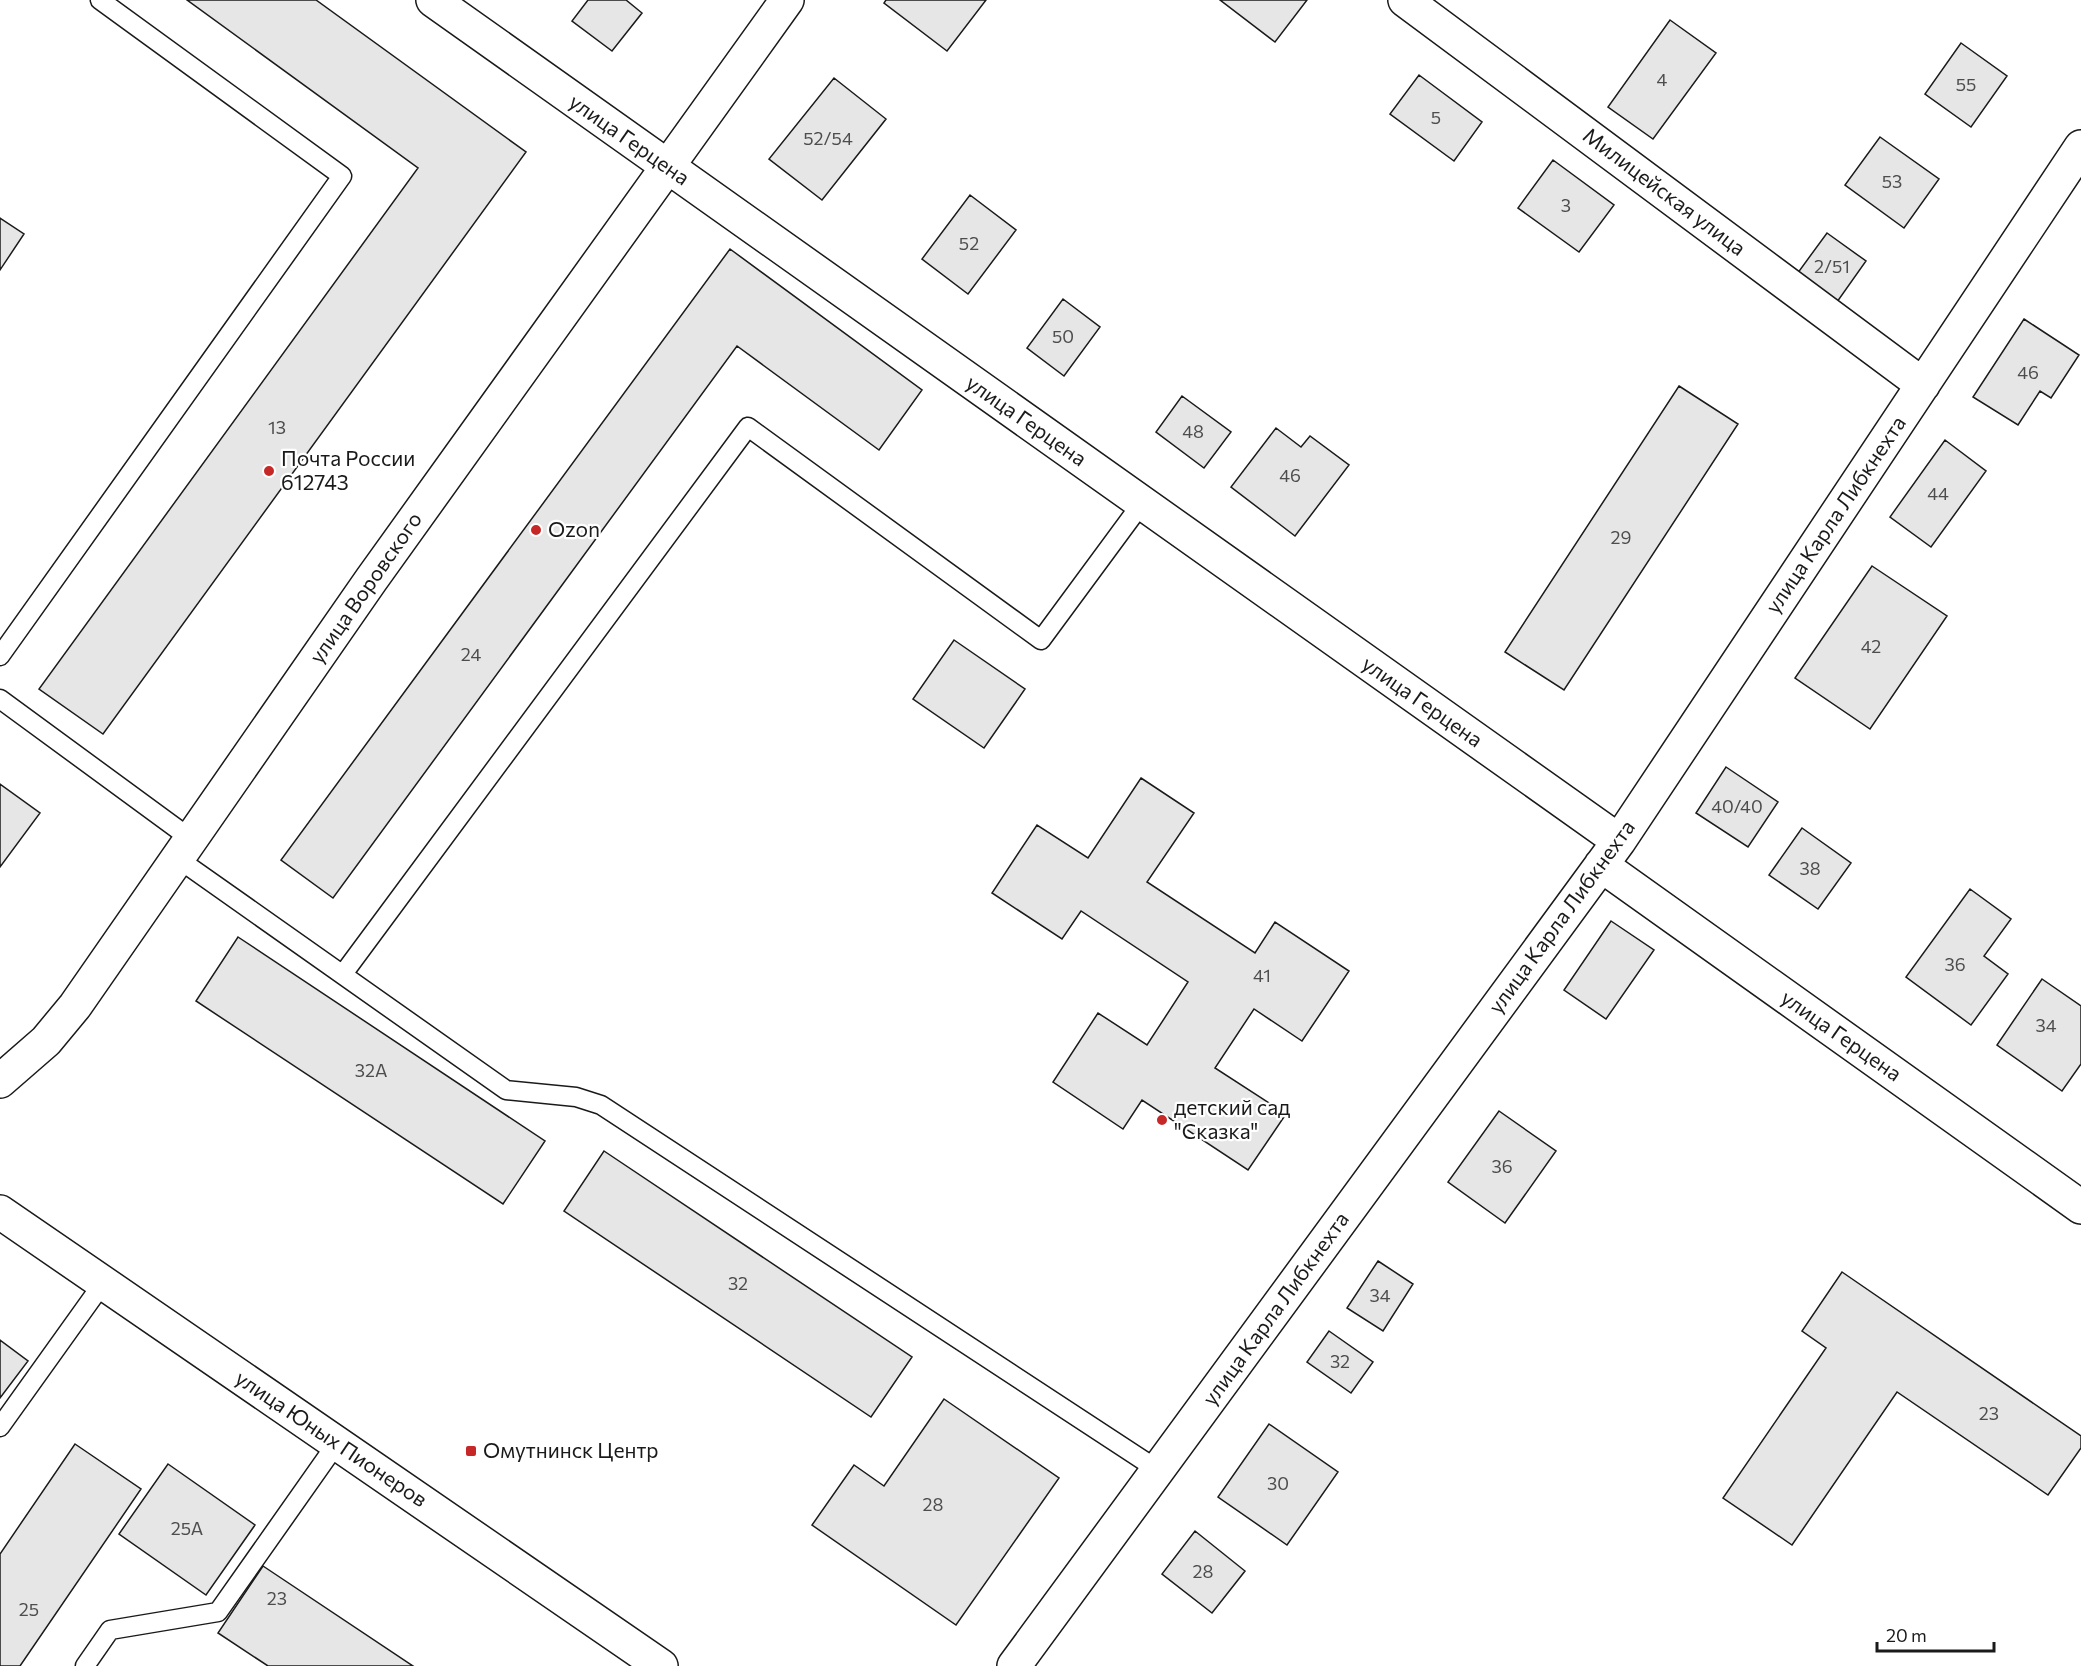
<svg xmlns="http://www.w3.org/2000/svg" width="2081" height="1666" font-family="Commissioner,sans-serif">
<rect width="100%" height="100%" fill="#fff"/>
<path fill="#e6e6e6" stroke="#1a1a1a" stroke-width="1.5" d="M 187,0 L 316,0 L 526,152 L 103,734 L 39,689 L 418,168 Z
M 588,0 L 626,0 L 642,13 L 612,51 L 572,21 Z
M 886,0 L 986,0 L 947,51 L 884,3 Z
M 1220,0 L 1307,0 L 1275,42 Z
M 1670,20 L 1716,53 L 1653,139 L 1608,107 Z
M 1961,43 L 2007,76 L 1971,127 L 1925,94 Z
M 1419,75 L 1482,122 L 1454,161 L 1390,114 Z
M 834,78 L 886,119 L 822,200 L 769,159 Z
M 1880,137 L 1939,179 L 1904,228 L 1845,185 Z
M 1553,160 L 1614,205 L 1579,252 L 1518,208 Z
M 970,195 L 1016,230 L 968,294 L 922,259 Z
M 0,218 L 24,234 L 0,270 Z
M 1827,233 L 1866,261 L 1837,302 L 1797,274 Z
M 730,249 L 922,390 L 879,450 L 737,346 L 333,898 L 281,860 Z
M 1063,299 L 1100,327 L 1064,376 L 1027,348 Z
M 2024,319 L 2079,355 L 2051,398 L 2040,391 L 2018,425 L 1973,397 Z
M 1679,386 L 1738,424 L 1564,690 L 1505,652 Z
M 1182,396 L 1231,432 L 1204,468 L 1156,432 Z
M 1276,428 L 1301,447 L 1310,436 L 1349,465 L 1295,536 L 1231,487 Z
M 1945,440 L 1986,471 L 1931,547 L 1890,517 Z
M 1872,566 L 1947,616 L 1870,729 L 1795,678 Z
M 954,640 L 1025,689 L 984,748 L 913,699 Z
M 1726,767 L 1778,802 L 1748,847 L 1696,813 Z
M 1141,778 L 1194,813 L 1147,882 L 1255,953 L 1275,922 L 1349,971 L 1302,1041 L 1254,1009 L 1215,1068 L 1286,1114 L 1248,1170 L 1142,1100 L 1123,1129 L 1053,1082 L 1098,1013 L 1147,1045 L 1188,982 L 1081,911 L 1062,939 L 992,893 L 1037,825 L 1088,858 Z
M 0,784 L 40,813 L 0,867 Z
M 1802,828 L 1851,863 L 1818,909 L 1769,875 Z
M 1970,889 L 2011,919 L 1984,956 L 2008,974 L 1971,1025 L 1906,977 Z
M 1611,921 L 1654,950 L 1606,1019 L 1564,990 Z
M 238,937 L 545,1141 L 503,1204 L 196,1001 Z
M 2042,979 L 2081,1006 L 2081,1064 L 2062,1091 L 1997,1045 Z
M 1499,1111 L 1556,1151 L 1505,1223 L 1448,1182 Z
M 604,1151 L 912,1357 L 871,1417 L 564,1211 Z
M 1378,1261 L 1413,1284 L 1383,1331 L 1347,1308 Z
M 1842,1272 L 2081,1436 L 2081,1448 L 2048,1495 L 1897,1392 L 1792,1545 L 1723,1498 L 1826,1348 L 1802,1331 Z
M 1329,1331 L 1373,1362 L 1351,1393 L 1307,1362 Z
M 0,1340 L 28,1361 L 0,1398 Z
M 944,1399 L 1059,1478 L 956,1625 L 812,1525 L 854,1465 L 884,1486 Z
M 1269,1424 L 1338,1472 L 1287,1545 L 1218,1497 Z
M 75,1444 L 141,1489 L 20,1666 L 0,1666 L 0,1554 Z
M 168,1464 L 255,1525 L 206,1595 L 119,1534 Z
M 1195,1531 L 1245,1571 L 1212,1613 L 1162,1574 Z
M 263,1566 L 413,1666 L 268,1666 L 218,1633 Z"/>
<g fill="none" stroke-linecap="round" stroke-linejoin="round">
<defs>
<path id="lane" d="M 0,656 L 342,176 L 100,0
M 0,699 L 191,839
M 177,858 L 506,1090 L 576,1097 L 601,1105 L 1158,1470
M 343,974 L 748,427 L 1041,640 L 1142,503
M 0,1427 L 103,1283
M 85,1666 L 110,1630 L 218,1612 L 337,1443"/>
<path id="street" d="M 433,0 L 1619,841
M 1405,0 L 1923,385
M 1601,865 L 2081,1207
M 0,1081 L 46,1041 L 75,1006 L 371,580 L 787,0
M 1014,1666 L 1619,841 L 2081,147"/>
<path id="secondary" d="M 0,1212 L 661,1666"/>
</defs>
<use href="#lane" stroke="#1a1a1a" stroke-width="21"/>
<use href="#street" stroke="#1a1a1a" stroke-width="36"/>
<use href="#secondary" stroke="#1a1a1a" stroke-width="36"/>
<use href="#lane" stroke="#fff" stroke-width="18"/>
<use href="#street" stroke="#fff" stroke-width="33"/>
<use href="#secondary" stroke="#fff" stroke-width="33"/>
</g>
<g fill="#c62828" stroke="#fff" stroke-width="2">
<circle cx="269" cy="471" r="6"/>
<circle cx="536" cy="530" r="6"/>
<circle cx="1162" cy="1120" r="6"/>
<rect x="465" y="1445" width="12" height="12" rx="3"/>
</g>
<g text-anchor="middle" stroke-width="4.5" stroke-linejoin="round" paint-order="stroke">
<g font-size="18" fill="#4d4d4d">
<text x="1662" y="86">4</text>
<text x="1966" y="91">55</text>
<text x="1436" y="124">5</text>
<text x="828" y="145">52/54</text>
<text x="1892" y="188">53</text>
<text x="1566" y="212">3</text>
<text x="969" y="250">52</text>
<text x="1832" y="273">2/51</text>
<text x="1063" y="343">50</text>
<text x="2028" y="379">46</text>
<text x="277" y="434">13</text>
<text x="1193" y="438">48</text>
<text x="1290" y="482">46</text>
<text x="1938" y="500">44</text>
<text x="1621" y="544">29</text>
<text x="1871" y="653">42</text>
<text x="471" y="661">24</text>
<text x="1737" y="813">40/40</text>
<text x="1810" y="875">38</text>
<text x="1955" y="971">36</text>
<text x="1262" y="982">41</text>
<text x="2046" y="1032">34</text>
<text x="371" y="1077">32А</text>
<text x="1502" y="1173">36</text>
<text x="738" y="1290">32</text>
<text x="1380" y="1302">34</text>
<text x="1340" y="1368">32</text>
<text x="1989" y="1420">23</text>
<text x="1278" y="1490">30</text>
<text x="933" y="1511">28</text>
<text x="187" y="1535">25А</text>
<text x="1203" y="1578">28</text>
<text x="277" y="1605">23</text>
<text x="29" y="1616">25</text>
</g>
<g font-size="21" fill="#1a1a1a" stroke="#fff">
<text transform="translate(629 140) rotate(35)" y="7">улица Герцена</text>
<text transform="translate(1664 192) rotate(37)" y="7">Милицейская улица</text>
<text transform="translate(1026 421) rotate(35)" y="7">улица Герцена</text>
<text transform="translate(1836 515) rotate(-56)" y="7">улица Карла Либкнехта</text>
<text transform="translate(366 588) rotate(-55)" y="7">улица Воровского</text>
<text transform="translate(1422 702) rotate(35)" y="7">улица Герцена</text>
<text transform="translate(1562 917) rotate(-54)" y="7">улица Карла Либкнехта</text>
<text transform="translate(1841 1036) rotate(35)" y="7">улица Герцена</text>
<text transform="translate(1276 1309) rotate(-54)" y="7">улица Карла Либкнехта</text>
<text transform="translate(331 1439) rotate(34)" y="7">улица Юных Пионеров</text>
</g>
<g font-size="21" fill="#1a1a1a" stroke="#fff" text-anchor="start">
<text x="281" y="466">Почта России<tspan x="281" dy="24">612743</tspan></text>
<text x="548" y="537">Ozon</text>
<text x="1174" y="1115">детский сад<tspan x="1174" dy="24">"Сказка"</tspan></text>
<text x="483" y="1458">Омутнинск Центр</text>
</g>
</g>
<path d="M1877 1642v9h117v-9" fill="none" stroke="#1a1a1a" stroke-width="3"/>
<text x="1886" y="1642" font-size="18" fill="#1a1a1a" stroke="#ffffff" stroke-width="4.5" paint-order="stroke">20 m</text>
</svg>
